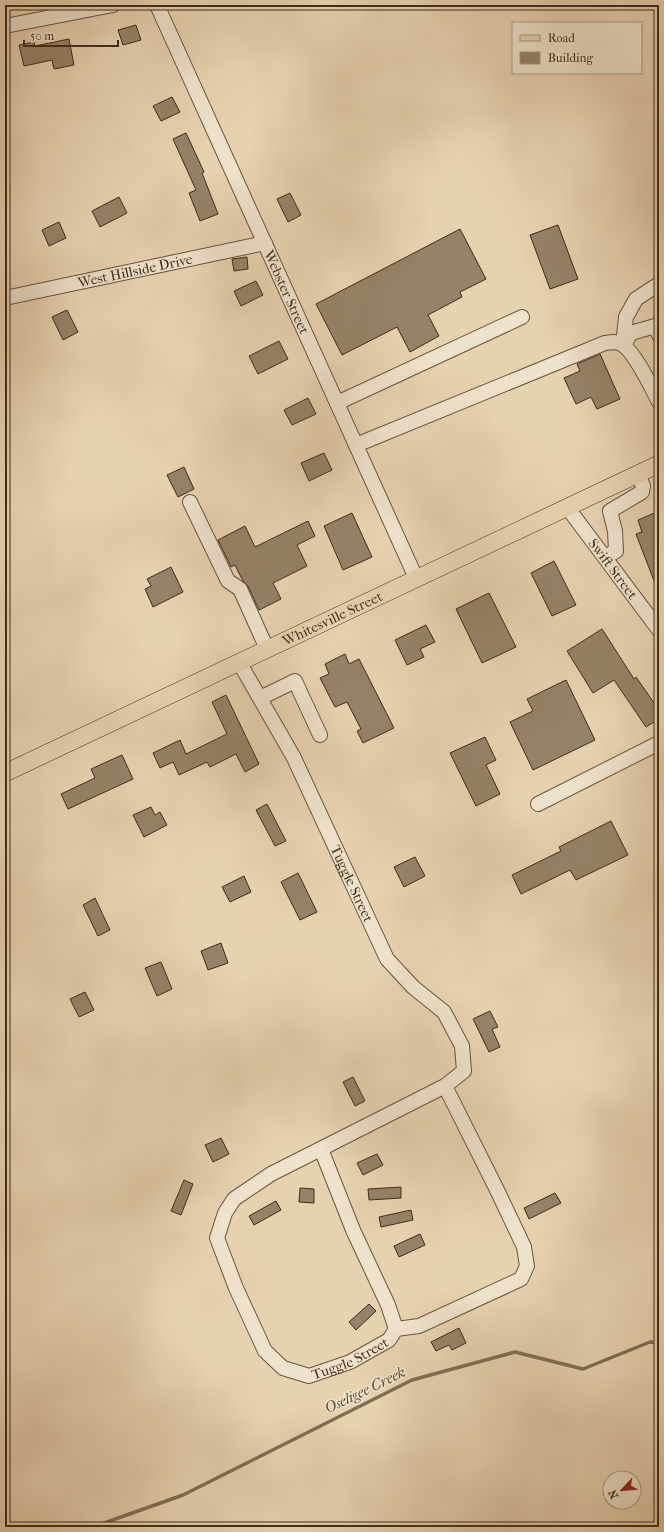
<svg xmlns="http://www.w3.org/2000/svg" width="664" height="1532" font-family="'IM FELL French Canon',serif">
<rect width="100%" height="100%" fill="#e7d2b0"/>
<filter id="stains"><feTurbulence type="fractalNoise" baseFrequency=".005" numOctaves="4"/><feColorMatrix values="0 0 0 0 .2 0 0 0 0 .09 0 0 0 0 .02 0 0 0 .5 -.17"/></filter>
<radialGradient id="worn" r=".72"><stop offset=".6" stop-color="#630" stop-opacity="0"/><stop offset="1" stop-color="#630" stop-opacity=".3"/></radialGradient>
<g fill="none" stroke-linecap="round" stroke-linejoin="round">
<path stroke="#816e55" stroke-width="3.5" d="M 93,1527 L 183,1495 L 412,1380 L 515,1352 L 583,1369 L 650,1342 L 659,1343"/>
</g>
<path fill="#968268" stroke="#3e2c1a" d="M 136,25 L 141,40 L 123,45 L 118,30 Z
M 69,39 L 74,65 L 54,69 L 52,60 L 24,66 L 19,45 L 34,42 L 35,46 Z
M 172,97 L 180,112 L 161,121 L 153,106 Z
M 186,133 L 204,172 L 202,173 L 218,214 L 200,221 L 189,193 L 196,190 L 173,139 Z
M 290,193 L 301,215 L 288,222 L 277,199 Z
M 119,197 L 127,213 L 100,227 L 92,211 Z
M 59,222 L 66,238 L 49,246 L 42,230 Z
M 558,225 L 578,279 L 550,289 L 530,235 Z
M 460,229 L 486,279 L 460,292 L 462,297 L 428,315 L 439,336 L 410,352 L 397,327 L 342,355 L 316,304 Z
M 247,257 L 248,269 L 234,271 L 232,259 Z
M 256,281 L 263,295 L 241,306 L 234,291 Z
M 67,310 L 78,332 L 63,340 L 52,317 Z
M 279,341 L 288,359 L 258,374 L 249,356 Z
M 600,354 L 620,399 L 597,409 L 591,397 L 576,404 L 564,378 L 580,371 L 577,364 Z
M 308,398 L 316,414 L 292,425 L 284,410 Z
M 324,453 L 332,470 L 309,481 L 301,463 Z
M 184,467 L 194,489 L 178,497 L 167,475 Z
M 659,511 L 659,591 L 658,591 L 636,534 L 642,532 L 638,520 Z
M 352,513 L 372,557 L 343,570 L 324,526 Z
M 308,521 L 315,536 L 297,545 L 307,566 L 273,583 L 281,599 L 259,610 L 248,586 L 243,581 L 235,565 L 231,567 L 218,540 L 245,526 L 255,547 Z
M 554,561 L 576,605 L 552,616 L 531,573 Z
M 171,567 L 183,592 L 153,607 L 145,589 L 151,586 L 147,579 Z
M 489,593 L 516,647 L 482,663 L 456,609 Z
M 426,625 L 435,642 L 420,649 L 424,657 L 407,665 L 395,640 Z
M 602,629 L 634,679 L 636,677 L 659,710 L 659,719 L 646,727 L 614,680 L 593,693 L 567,651 Z
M 345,654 L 349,664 L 359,659 L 394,728 L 363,743 L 357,731 L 361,729 L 347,702 L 335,707 L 320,678 L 329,674 L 325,664 Z
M 566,680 L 595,740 L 533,770 L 510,722 L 533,711 L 527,699 Z
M 226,695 L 259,764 L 245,772 L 236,754 L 210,767 L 207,762 L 179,775 L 173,762 L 160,768 L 153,753 L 180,740 L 186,754 L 227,734 L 212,702 Z
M 485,737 L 496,760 L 486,765 L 500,794 L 476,806 L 450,753 Z
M 122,755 L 133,779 L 68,809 L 61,794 L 95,778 L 91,769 Z
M 267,804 L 286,841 L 275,846 L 256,810 Z
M 151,807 L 155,815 L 160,812 L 167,825 L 144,837 L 133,815 Z
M 611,821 L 628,855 L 576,880 L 570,870 L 521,894 L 512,875 L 561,851 L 559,847 Z
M 415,857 L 425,876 L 404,887 L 394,867 Z
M 298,873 L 317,912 L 300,920 L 281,882 Z
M 244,876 L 251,892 L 230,902 L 222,887 Z
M 95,898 L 110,930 L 98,936 L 83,905 Z
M 221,943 L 228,963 L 208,970 L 201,951 Z
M 161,962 L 172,989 L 157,996 L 145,968 Z
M 85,992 L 94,1010 L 79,1017 L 70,999 Z
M 490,1011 L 498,1027 L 492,1029 L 500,1047 L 489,1052 L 473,1019 Z
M 353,1077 L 365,1101 L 355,1106 L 343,1082 Z
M 221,1138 L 229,1154 L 213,1162 L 205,1145 Z
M 377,1154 L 383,1165 L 363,1175 L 357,1163 Z
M 184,1180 L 193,1184 L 181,1215 L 171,1211 Z
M 401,1187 L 401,1198 L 369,1200 L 368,1189 Z
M 300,1188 L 314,1189 L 314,1203 L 299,1202 Z
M 555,1193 L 561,1203 L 529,1219 L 524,1208 Z
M 276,1201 L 281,1210 L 254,1225 L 249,1216 Z
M 411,1210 L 413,1220 L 381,1227 L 379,1217 Z
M 420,1234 L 425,1245 L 399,1257 L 394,1246 Z
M 369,1304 L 376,1311 L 356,1330 L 349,1322 Z
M 459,1328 L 466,1343 L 452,1350 L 449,1345 L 436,1351 L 431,1342 Z"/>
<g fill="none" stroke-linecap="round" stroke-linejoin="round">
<defs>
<g id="minor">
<path id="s1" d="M 157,5 L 416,578"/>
<path d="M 5,26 L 113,5"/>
<path id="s2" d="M 5,298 L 265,243"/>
<path d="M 623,345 L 626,317 L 636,299 L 659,284"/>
<path d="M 624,345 L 631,333 L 655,326 L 659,335"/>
<path d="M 337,403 L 522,317"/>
<path d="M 356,445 L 605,343 C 612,342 618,341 623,345 C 636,354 651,387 659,402"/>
<path d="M 190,502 L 228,581 L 240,589 L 267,649"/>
<path id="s3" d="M 567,507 L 659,630"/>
<path d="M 605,557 L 616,551 L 615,531 L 610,511 L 642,492 L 643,486 L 638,474"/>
<path id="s4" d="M 239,662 L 294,758 L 387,959 L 413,987 L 444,1012 L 462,1046 L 464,1071 L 445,1086 L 271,1174 L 234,1199 L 225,1213 L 217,1238 L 236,1288 L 265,1351 L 283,1368 L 309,1376 L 350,1362 L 389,1340 L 396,1329 L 419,1326 L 521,1279 L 527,1266 L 524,1247 L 498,1192 L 445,1086"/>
<path d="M 260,698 L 295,681 L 320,735"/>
<path d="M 538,804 L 659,743"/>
<path d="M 321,1149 L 353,1230 L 388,1305 L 396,1329"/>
</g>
<g id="major">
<path id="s5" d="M 5,773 L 659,464"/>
</g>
</defs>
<use href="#minor" stroke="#685640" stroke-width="16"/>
<use href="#major" stroke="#3e2c1a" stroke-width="18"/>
<use href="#minor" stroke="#efe2cc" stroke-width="14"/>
<use href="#major" stroke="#e7d2b0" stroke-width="17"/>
</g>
<g text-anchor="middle" stroke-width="3" stroke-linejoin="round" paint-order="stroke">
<g font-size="14" fill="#3e2c1a" stroke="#efe2cc">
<text dy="5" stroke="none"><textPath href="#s2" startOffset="133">West Hillside Drive</textPath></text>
<text dy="5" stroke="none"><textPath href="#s1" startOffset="315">Webster Street</textPath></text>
<text dy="5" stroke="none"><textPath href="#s3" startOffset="77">Swift Street</textPath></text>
<text dy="5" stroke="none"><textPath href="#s5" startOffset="362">Whitesville Street</textPath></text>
<text dy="5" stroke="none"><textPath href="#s4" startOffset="249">Tuggle Street</textPath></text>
<text dy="5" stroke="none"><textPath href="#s4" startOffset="1000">Tuggle Street</textPath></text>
</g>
<g font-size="15" font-style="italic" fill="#5a4833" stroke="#efe2cc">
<text transform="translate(365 1390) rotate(-26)" y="5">Oseligee Creek</text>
</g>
</g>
<rect width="664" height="1532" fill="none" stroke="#e7d2b0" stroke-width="20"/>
<rect x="6" y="6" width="652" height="1520" fill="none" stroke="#3e2c1a" stroke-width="2"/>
<rect x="10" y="10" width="644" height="1512" fill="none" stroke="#3e2c1a"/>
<rect x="512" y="22" width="130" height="52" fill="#efe2cc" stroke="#a89985"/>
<rect x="520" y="35" width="20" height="6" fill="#e7d2b0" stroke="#a89985"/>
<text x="548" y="42" font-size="12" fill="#3e2c1a">Road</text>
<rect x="520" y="52" width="20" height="12" fill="#968268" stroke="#a89985"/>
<text x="548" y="62" font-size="12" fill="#3e2c1a">Building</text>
<g transform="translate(622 1490) rotate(244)"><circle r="19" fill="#efe2cc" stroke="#a89985"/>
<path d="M0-3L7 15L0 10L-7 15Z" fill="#8f2418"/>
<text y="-6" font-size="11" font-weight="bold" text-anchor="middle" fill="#3e2c1a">N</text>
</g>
<path d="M24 40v6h94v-6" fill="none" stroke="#3e2c1a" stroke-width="2"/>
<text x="30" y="40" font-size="12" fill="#3e2c1a" stroke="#efe2cc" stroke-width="3" paint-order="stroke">50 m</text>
<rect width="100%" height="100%" filter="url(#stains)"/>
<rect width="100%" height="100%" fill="url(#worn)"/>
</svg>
